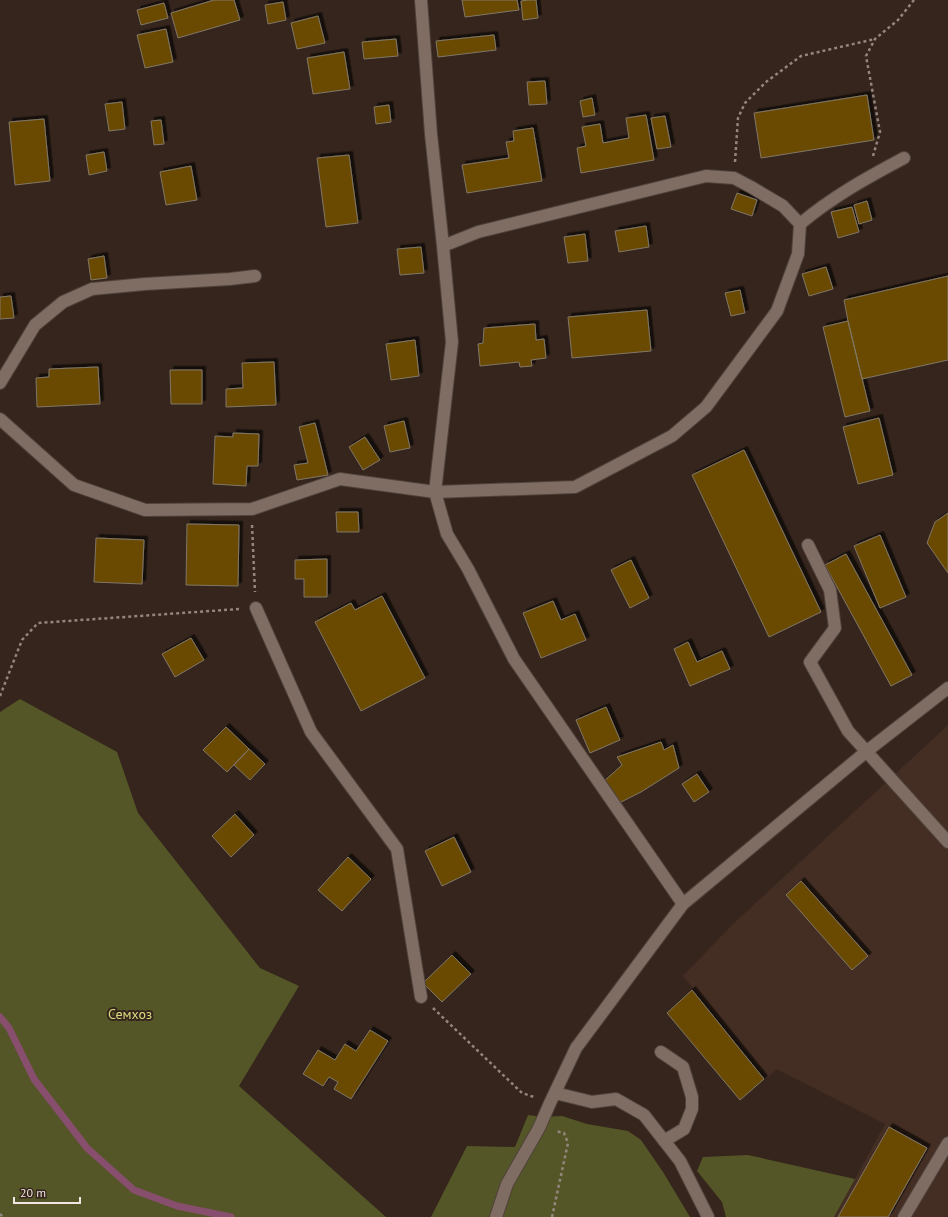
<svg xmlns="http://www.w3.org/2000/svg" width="948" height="1217" font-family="'PT Sans',sans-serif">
<defs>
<filter id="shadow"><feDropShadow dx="3.5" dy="-3.5" stdDeviation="0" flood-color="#0009"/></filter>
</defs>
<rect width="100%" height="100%" fill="#35251d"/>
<path fill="#442e23" d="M 948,725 L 948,1217 L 834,1217 L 885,1124 L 776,1069 L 767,1078 L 683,976 L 732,925 Z"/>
<path fill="#555627" d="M 20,699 L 117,752 L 138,813 L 260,968 L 299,986 L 239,1086 L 386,1217 L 0,1217 L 0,712 Z
M 528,1115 L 543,1117 L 562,1116 L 587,1124 L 628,1131 L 641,1140 L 663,1172 L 690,1217 L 431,1217 L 467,1146 L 515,1147 Z
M 748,1155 L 855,1179 L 834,1217 L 726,1217 L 722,1202 L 697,1171 L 703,1157 Z"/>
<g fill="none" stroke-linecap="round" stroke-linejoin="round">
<path stroke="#884e6e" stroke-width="7" d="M 0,1017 L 9,1028 L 34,1079 L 87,1148 L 134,1190 L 177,1206 L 231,1217"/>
</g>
<path fill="#6a4a03" stroke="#817766" filter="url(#shadow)" d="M 214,0 L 234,0 L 240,20 L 178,38 L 171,13 Z
M 462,0 L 517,0 L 519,10 L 465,17 Z
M 528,0 L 536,0 L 538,18 L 523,20 L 521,1 Z
M 283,2 L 286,20 L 268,24 L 265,5 Z
M 164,3 L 168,18 L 141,25 L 137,10 Z
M 318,16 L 325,43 L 297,49 L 291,23 Z
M 166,29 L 173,62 L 145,68 L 137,35 Z
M 494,35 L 496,50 L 438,57 L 436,41 Z
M 396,39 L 398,56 L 364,59 L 362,42 Z
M 344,52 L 350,89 L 313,94 L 307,58 Z
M 545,81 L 547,104 L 529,105 L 527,82 Z
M 867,95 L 874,140 L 761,158 L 754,113 Z
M 592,98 L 595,115 L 583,117 L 580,101 Z
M 122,102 L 125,129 L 109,131 L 105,104 Z
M 389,105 L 391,122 L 376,124 L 374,107 Z
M 646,115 L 654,160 L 581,173 L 577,148 L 586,146 L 582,127 L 600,124 L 603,143 L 629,138 L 626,118 Z
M 665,116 L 671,147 L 657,149 L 651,118 Z
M 44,119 L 50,181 L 15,185 L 9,122 Z
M 161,120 L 164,144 L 154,145 L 151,121 Z
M 533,128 L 542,181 L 467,193 L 462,165 L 509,158 L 506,142 L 514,141 L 513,131 Z
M 104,152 L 107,171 L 89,175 L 86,155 Z
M 349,155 L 358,223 L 326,227 L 317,158 Z
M 191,166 L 197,200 L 166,205 L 160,172 Z
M 737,193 L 757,200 L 752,216 L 731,209 Z
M 867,201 L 872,220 L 859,224 L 854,205 Z
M 852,207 L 859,232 L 838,238 L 831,212 Z
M 646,226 L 649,247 L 619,252 L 615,231 Z
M 585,234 L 588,261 L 568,263 L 564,237 Z
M 421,247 L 424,273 L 400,275 L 397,249 Z
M 104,256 L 107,278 L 91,280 L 88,259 Z
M 826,267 L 833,289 L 809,296 L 802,274 Z
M 948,276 L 948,360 L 862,379 L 848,321 L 844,300 Z
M 740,290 L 745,313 L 731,316 L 725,293 Z
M 11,296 L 14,318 L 0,319 L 0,297 Z
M 647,310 L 651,351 L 572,358 L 568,317 Z
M 848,321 L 870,411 L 845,417 L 823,327 Z
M 535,324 L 536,340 L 544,339 L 546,358 L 531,360 L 532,366 L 520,367 L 519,362 L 480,366 L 478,344 L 483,343 L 484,328 Z
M 415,340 L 419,376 L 391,380 L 386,344 Z
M 274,362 L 276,405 L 226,407 L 226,389 L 243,388 L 242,363 Z
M 98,367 L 100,404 L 37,407 L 36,378 L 49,377 L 49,369 Z
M 170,370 L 202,370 L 202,404 L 171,404 Z
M 879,418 L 893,475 L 858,484 L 843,427 Z
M 404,421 L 410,448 L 390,452 L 384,426 Z
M 315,423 L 328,475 L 297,480 L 294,465 L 308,463 L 299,427 Z
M 233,433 L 259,434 L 258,466 L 247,466 L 246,486 L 213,484 L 215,436 L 233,437 Z
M 365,437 L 380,460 L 363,470 L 349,447 Z
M 744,450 L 821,612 L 769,637 L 692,475 Z
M 336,512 L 358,512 L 359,532 L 337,532 Z
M 948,513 L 948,573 L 927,543 L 935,522 Z
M 187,524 L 239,525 L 238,586 L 186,585 Z
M 880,535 L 906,597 L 880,608 L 854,546 Z
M 96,538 L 144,540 L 142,584 L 94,582 Z
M 846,554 L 912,675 L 891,686 L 825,565 Z
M 327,559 L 327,597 L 304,597 L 304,579 L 295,579 L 295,560 Z
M 631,560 L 649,598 L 630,608 L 611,570 Z
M 382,596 L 425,678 L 361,711 L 315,622 L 351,603 L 355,610 Z
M 553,601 L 561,620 L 575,614 L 586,640 L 541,658 L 523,613 Z
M 191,638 L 204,660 L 175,677 L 162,654 Z
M 688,642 L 697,662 L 722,651 L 730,669 L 690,686 L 674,649 Z
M 606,707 L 620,740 L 590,753 L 576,720 Z
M 226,727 L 249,749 L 227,772 L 203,750 Z
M 661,742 L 664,750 L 673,745 L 679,768 L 641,792 L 619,803 L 603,782 L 622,765 L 617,757 Z
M 249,749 L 265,764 L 250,780 L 234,765 Z
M 697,774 L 709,792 L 694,802 L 682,784 Z
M 235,814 L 254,835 L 231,857 L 212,836 Z
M 454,837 L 471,872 L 442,886 L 425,851 Z
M 348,857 L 371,879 L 342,911 L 318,890 Z
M 801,881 L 868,956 L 852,970 L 786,895 Z
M 452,955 L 471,974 L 442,1002 L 423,983 Z
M 692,990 L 764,1079 L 740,1100 L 667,1013 Z
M 370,1030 L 388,1041 L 351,1099 L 334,1089 L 338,1082 L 329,1077 L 323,1086 L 303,1074 L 318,1050 L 335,1060 L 345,1044 L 356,1051 Z
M 889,1127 L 927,1148 L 888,1217 L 838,1217 Z"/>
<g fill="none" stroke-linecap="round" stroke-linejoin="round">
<defs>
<path id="minor" d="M 421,0 L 431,134 L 443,246 L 452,342 L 435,492 L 447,534 L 468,569 L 514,659 L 683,904 L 867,751 L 948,688
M 800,224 C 832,197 868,177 904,158
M 0,383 L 35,325 L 63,302 L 92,289 L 145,284 L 230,279 L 255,276
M 0,419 L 74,485 L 145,510 L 252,509 L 340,479 L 435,492 L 575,487 L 672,436 L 706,407 L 777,311 L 798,254 L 800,224 L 783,206 L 751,187 L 734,178 L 706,176 L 478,232 L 443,246
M 808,545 L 830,590 L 835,628 L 810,662 L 848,731 L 948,842
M 256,608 L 311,732 L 397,849 L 421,997
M 661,1052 L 683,1067 L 692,1097 L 692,1109 L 684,1129 L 664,1141
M 555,1093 L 592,1102 L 616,1099 L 644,1115 L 680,1161 L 708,1217
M 496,1217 L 507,1184 L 539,1128 L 550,1103 L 576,1048 L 683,904
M 904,1217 L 948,1143"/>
</defs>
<use href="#minor" stroke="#4f423b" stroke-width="14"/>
<path stroke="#93867f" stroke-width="2.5" stroke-dasharray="3 3" stroke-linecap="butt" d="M 873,156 L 880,132 L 866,56 L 875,39 L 898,20 L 914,0
M 735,162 L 738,118 L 745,103 L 766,82 L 801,56 L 875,39
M 252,525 L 255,592
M 0,696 L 22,640 L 38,623 L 239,609
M 433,1008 L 522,1093 L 534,1097
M 0,1214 L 3,1217
M 552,1217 L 568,1143 L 564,1133 L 555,1131"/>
<use href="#minor" stroke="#7f6c62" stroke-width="12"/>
</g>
<g text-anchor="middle" stroke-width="4" stroke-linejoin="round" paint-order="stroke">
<g font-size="14" fill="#dadd7e" stroke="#35251d">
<text x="130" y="1019">Семхоз</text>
</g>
</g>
<path d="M14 1197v6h66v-6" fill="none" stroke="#f1e6e1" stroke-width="2"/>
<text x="20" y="1197" font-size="12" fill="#f1e6e1" stroke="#35251d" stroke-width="3" paint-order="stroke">20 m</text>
</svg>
